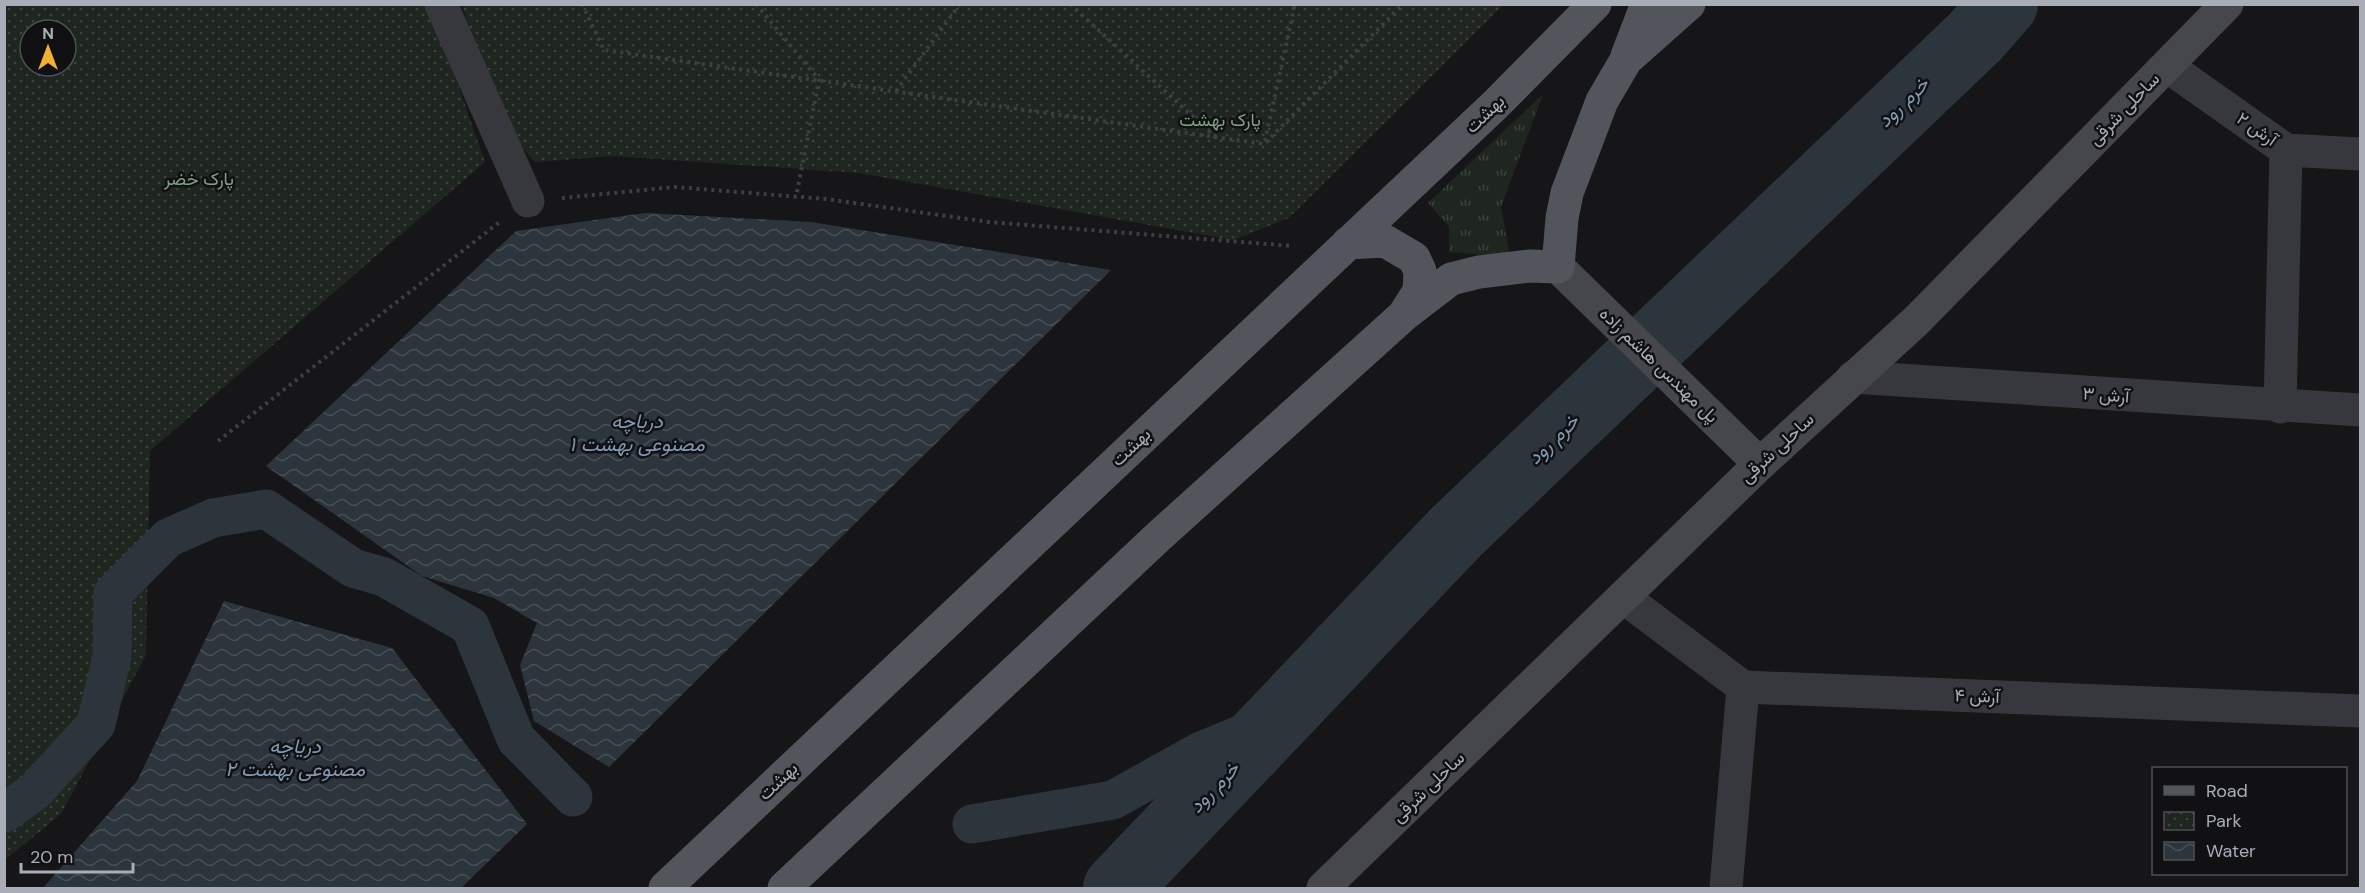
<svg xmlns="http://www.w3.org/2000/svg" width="2365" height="893" font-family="'DM Sans',Vazirmatn,sans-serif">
<defs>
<pattern id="grass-tufts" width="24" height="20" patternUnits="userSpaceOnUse" patternTransform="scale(1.5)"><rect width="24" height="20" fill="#1e261f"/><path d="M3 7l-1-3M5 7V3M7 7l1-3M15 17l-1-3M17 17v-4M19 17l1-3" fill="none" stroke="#3c433d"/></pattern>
<pattern id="park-dots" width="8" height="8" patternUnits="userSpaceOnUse" patternTransform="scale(1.5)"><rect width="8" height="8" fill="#1e261f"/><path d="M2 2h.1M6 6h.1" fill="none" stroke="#3c433d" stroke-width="1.8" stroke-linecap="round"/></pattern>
<pattern id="water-waves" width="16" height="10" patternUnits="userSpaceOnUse" patternTransform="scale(1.5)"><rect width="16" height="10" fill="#2c353c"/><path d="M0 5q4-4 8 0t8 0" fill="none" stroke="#485056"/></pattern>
</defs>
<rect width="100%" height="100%" fill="#161618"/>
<path fill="url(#grass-tufts)" d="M 1543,94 L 1501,207 L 1510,257 L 1449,252 L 1449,227 L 1428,203 Z"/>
<path fill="url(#park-dots)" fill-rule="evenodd" d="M 5,5 L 430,5 L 485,162 L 150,451 L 146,655 L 61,814 L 5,860 ZM 30,30 L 66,30 L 66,66 L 30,66 Z
M 462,5 L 1503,5 L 1289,218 L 1233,240 L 859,173 L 613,156 L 535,162 L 496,118 Z"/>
<path fill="url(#water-waves)" d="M 645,213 L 811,222 L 1111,270 L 609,767 L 534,721 L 520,665 L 537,623 L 494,598 L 422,576 L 266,466 L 516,231 Z
M 224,601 L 392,648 L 527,824 L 461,888 L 43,888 L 137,781 Z"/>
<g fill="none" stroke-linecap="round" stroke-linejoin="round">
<path stroke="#2c353c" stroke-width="39" d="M 4,813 L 35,791 L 96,724 L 112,657 L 113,593 L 168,538 L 213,518 L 266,509 L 353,568 L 384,577 L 470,626 L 516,739 L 573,797
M 972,824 L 1113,800 L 1199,752 L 1278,719"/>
<path stroke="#2c353c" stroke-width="68" d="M 1117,888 L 1456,532 L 1975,37 L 2004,4"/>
<path stroke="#3d3f44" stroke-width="4" stroke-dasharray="3 4.5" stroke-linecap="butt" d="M 582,4 L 604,50 L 1264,144 L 1403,4
M 756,4 L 819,80 L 796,197
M 1070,4 L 1215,137
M 896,91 L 960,4
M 1265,141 L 1295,4
M 562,198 L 675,187 L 826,199 L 989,222 L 1292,246
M 218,441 L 501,221"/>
<path stroke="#37383d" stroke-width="33" d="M 441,4 L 528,201
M 2167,66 L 2286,150 L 2360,154
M 1853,377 L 2360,410
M 2280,407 L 2286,150
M 1623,597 L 1743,687 L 2360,711
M 1726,888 L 1743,687"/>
<path stroke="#45474d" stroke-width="33" d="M 1558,267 L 1760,464
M 1323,888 L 1760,464 L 1917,320 L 2227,4"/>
<path stroke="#53555c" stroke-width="33" d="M 1627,56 L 1647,4
M 1348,243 L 1385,241 L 1414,258 L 1420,271 L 1419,291 L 1405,313
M 665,888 L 1495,105 L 1595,4
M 784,888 L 1158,537 L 1404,315 L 1451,279 L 1479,272 L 1530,266 L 1558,267 L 1562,218 L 1567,193 L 1602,101 L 1626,60 L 1689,4"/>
</g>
<g text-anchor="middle" stroke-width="5" stroke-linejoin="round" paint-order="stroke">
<g font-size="18" fill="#a8adb8" stroke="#111113">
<text transform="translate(2124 109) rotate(-46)" y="6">ساحلی شرقی</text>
<text transform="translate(1485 114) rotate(-44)" y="6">بهشت</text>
<text transform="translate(2257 129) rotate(35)" y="6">آرش ۲</text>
<text transform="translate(1659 365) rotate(44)" y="6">پل مهندس هاشم زاده</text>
<text transform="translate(2106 395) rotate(4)" y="6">آرش ۳</text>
<text transform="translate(1131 447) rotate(-43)" y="6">بهشت</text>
<text transform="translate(1777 448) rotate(-43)" y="6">ساحلی شرقی</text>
<text transform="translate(1977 696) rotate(2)" y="6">آرش ۴</text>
<text transform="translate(778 781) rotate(-43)" y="6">بهشت</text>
<text transform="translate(1428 787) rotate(-44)" y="6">ساحلی شرقی</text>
</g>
<g font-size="18" fill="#7fa381" stroke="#111113">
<text x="1220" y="126">پارک بهشت</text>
<text x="199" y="185">پارک خضر</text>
</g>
<g font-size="20" font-style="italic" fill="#7f9bb3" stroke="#111113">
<text transform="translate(1903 102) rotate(-44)" y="7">خرم رود</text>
<text x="637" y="428">دریاچه<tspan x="637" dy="23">مصنوعی بهشت ۱</tspan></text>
<text transform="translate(1553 439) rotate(-44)" y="7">خرم رود</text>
<text x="295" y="753">دریاچه<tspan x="295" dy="23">مصنوعی بهشت ۲</tspan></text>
<text transform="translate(1214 787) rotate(-46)" y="7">خرم رود</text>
</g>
</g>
<rect width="2365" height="893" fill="none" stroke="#a8adb8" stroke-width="12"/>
<rect x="2152" y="767" width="195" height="108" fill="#111113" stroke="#4d4f55" stroke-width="1.5"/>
<rect x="2164" y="786" width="30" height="9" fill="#53555c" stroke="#4d4f55" stroke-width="1.5"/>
<text x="2206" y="797" font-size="18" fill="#a8adb8">Road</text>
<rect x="2164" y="812" width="30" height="18" fill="url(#park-dots)" stroke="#4d4f55" stroke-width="1.5"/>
<text x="2206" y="827" font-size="18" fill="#a8adb8">Park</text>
<rect x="2164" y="842" width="30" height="18" fill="url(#water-waves)" stroke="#4d4f55" stroke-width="1.5"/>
<text x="2206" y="857" font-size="18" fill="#a8adb8">Water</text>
<g transform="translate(48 48)"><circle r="28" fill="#111113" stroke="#4d4f55" stroke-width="1.5"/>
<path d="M0-4.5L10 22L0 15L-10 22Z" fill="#f2b134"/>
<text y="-9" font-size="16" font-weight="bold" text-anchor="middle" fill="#a8adb8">N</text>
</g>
<path d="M21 863v9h112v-9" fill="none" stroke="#a8adb8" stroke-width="3"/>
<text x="30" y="863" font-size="18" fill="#a8adb8" stroke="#111113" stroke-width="4.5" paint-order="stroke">20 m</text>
</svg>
